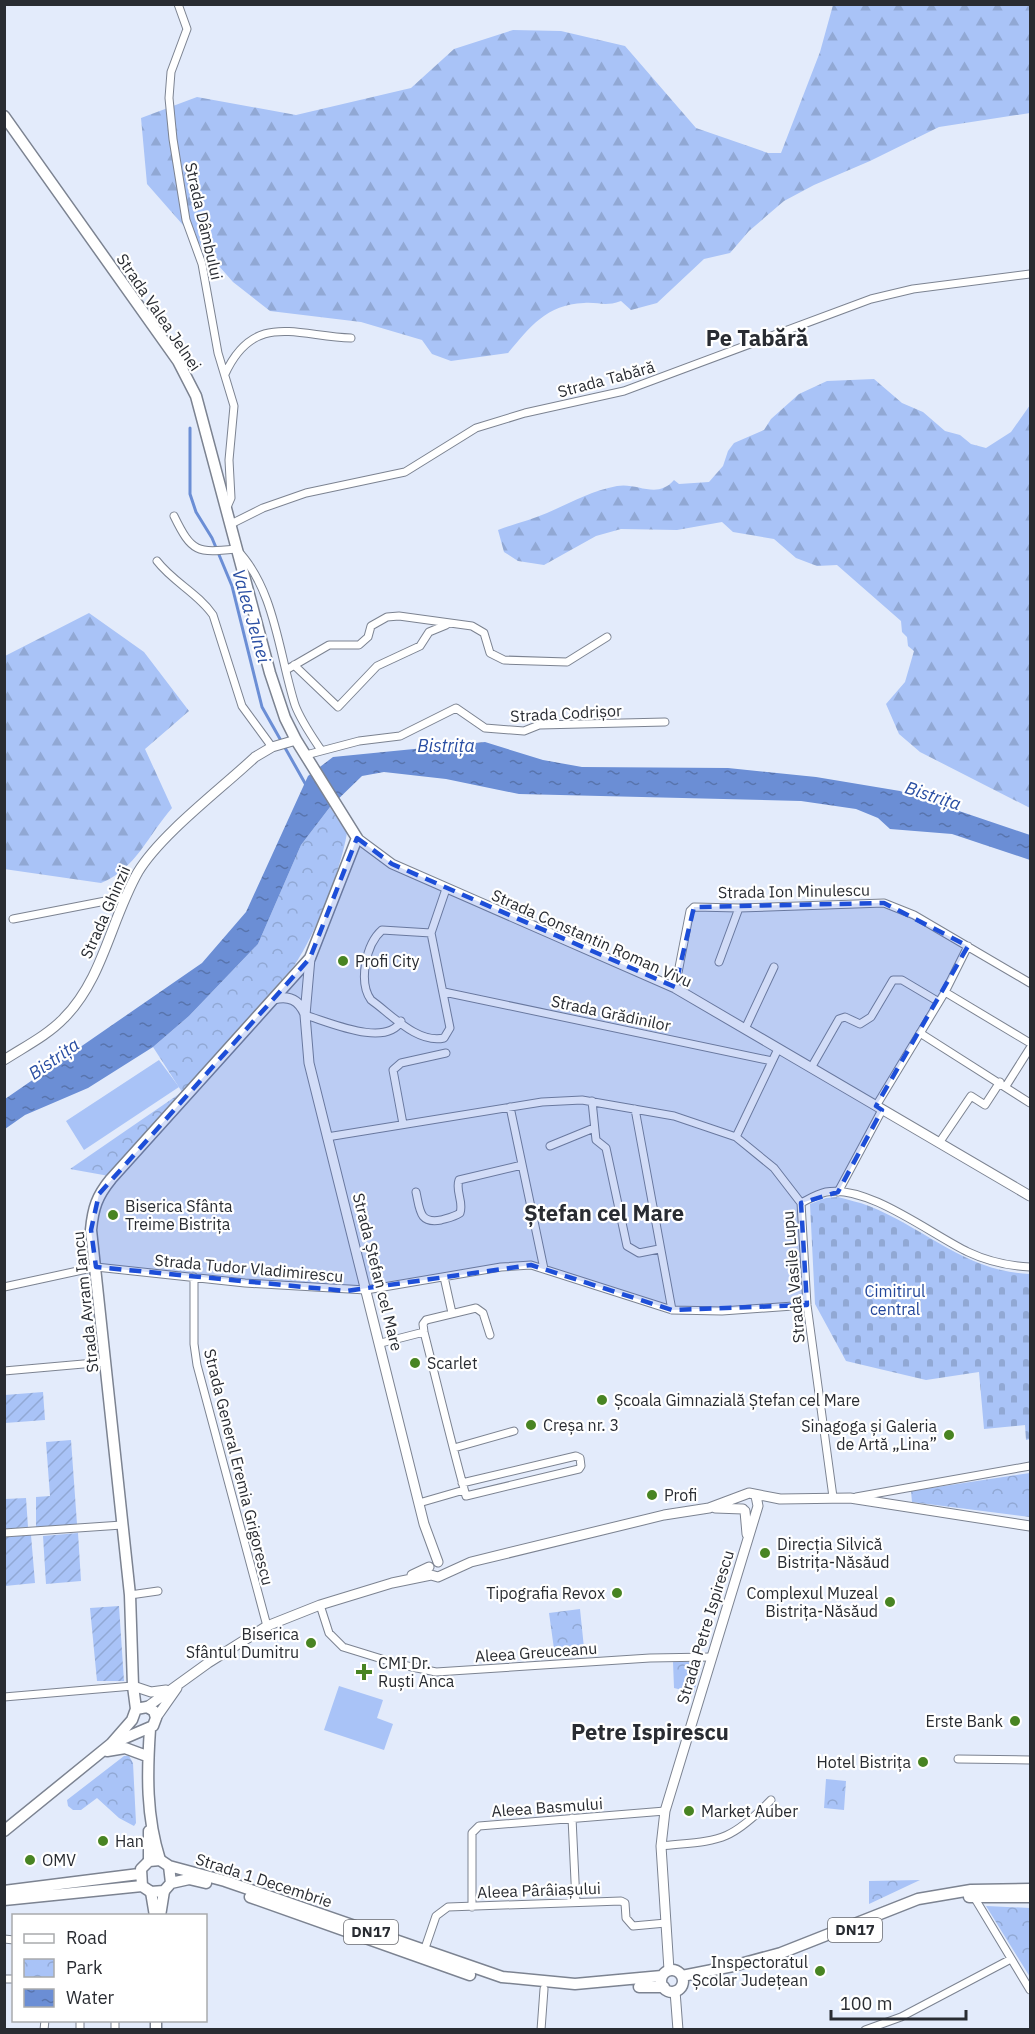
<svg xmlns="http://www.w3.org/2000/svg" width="1035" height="2034" font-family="'IBM Plex Sans',sans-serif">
<defs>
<pattern id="forest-firs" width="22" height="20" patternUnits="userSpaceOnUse" patternTransform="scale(1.5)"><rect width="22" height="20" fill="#a9c3f7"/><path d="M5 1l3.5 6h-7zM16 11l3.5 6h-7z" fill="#91a8d4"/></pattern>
<pattern id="cemetery-stones" width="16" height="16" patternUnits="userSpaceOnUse" patternTransform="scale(1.5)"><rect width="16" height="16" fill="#a9c3f7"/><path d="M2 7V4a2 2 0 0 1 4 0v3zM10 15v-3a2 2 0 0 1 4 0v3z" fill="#91a8d4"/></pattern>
<pattern id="park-crowns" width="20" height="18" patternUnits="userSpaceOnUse" patternTransform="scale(1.5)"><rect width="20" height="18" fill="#a9c3f7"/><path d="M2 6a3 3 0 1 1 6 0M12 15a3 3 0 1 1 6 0" fill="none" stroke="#91a8d4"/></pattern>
<pattern id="garden-furrows" width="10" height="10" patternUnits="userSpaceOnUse" patternTransform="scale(1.5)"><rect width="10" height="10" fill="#a9c3f7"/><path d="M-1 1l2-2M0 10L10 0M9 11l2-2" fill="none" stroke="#91a8d4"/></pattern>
<pattern id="water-ripples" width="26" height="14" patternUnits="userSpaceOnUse" patternTransform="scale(1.5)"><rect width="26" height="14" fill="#6b8ed5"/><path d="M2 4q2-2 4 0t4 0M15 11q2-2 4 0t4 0" fill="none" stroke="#5874ad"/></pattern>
</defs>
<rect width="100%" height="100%" fill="#e3ebfb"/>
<path fill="url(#forest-firs)" d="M 833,5 L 1030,5 L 1030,113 L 939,127 L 870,161 L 814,185 L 784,201 L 749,231 L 730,253 L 704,259 L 657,303 L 631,310 L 621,301 C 604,307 600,302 584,303 C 546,305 531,326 508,353 L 451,361 L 432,354 L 422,340 L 361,322 L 270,311 L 233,282 L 147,184 L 141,118 L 197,97 L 296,115 L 411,88 L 454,49 L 513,30 L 561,31 L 625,46 L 696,128 L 768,153 L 781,153 L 820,52 Z
M 874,379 L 902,403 L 923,412 L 945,431 L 960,435 L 971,444 L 986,448 L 1011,432 L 1030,405 L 1030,808 L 920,752 L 899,734 L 886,704 L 905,682 L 914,651 L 908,646 L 907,637 L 902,632 L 901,621 L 837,565 L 817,566 L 796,558 L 774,539 L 733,532 L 722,522 L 677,530 L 621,529 L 596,536 L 544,565 L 518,561 L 504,552 L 498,530 C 514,524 531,520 547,513 C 570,503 591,491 617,486 C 637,482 657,500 674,480 L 679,484 L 709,482 L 723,466 L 728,451 L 734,443 L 764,430 L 771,419 L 799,394 L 827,381 Z
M 89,613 L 144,652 L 189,711 L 145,749 L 172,808 C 149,834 135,870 101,883 L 4,869 L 5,656 Z"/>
<path fill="url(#cemetery-stones)" d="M 838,1197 C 848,1200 859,1202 869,1206 C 927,1229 964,1271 1030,1274 L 1030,1439 L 1026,1440 L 1025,1425 L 984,1429 L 979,1372 L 926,1380 L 846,1361 L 815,1304 L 810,1204 L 826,1198 Z"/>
<path fill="url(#park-crowns)" d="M 330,807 L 347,833 C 340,873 316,933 294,966 L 109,1176 L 70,1169 L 182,1092 L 153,1047 L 189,1016 L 258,944 L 301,845 Z
M 1030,1473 L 1030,1517 L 912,1502 L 911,1491 Z
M 580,1609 L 584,1648 L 554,1649 L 549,1613 Z
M 673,1662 L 702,1662 L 694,1693 L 674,1688 Z
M 124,1756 L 129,1756 L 133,1763 L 136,1823 L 134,1826 L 119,1818 L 97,1798 L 81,1810 L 73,1810 L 68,1806 L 67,1800 Z
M 826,1779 L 846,1781 L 844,1810 L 824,1808 Z
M 920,1880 L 869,1904 L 869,1881 Z
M 986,1906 L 1030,1908 L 1030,1977 Z"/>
<path fill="url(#garden-furrows)" d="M 43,1392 L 45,1420 L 5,1423 L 5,1395 Z
M 71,1440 L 77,1524 L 36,1528 L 36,1497 L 50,1496 L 46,1442 Z
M 26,1498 L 28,1527 L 5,1529 L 5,1499 Z
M 78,1533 L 81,1581 L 46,1584 L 43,1536 Z
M 31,1535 L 35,1583 L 5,1586 L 5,1537 Z
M 119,1606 L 124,1681 L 97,1681 L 90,1608 Z"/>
<path fill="#a9c3f7" d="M 159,1060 L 179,1087 L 84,1150 L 66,1121 Z
M 339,1686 L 383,1700 L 377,1718 L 393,1724 L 384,1750 L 324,1730 Z"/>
<path fill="url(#water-ripples)" d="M 485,742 L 543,760 L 582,767 L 728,768 L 816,777 L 900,791 L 1030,835 L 1030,860 L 952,834 L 890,829 L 878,818 L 856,809 L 801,801 L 519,794 L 446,779 L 384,772 L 362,776 L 330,807 L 301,845 L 258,944 L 189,1016 L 153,1047 L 88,1088 L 25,1115 L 5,1129 L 5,1099 L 202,963 L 246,912 L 308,776 L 333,757 Z"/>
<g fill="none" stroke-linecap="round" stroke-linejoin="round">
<path stroke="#6b8ed5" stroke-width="3" d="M 190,428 L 190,494 L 196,512 L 212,538 L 232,586 L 262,707 L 306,785"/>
<defs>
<path id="minor" d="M 178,4 L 187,29 L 171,72 L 169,98 L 173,139 L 186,220 L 202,264 L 218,353 L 234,406 L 229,460 L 231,498 L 227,507
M 225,374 C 254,311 296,336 351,338
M 174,516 C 192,553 197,553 236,549 C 275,588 279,655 295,705 C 301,721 311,735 321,750
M 231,524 L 263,508 L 306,493 L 405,472 L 476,428 L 525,413 L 624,391 L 871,299 L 913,289 L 1030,274
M 157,561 C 173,582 198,593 213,615 L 242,706 L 272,747
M 294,665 L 338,707 L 377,666 L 420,646 L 429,632 L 446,625
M 286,670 L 329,645 L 359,645 L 368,637 L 371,626 L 387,617 L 399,616 L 472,626 L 484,633 L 490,653 L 504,660 L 567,662 L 607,637
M 306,755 L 359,741 L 400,736 L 456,708 L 485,728 L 524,731 L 539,725 L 665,722
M 13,919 L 126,897
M 431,933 L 382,930 C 366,944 358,982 371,1000 C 391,1014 417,1044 444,1038 L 450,1028 L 431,933 L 446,889
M 719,962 L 739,908
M 675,988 L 690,911 L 694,907 L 739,908 L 884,903 L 914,915 L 1030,983
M 444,992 L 772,1061
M 945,992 L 1030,1043
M 305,1015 C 329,1022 386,1048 401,1021
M 745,1029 L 774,967
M 920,1033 L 1030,1103
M 811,1068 L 839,1019 L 845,1017 L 860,1024 L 871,1017 L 893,980 L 902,980 L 939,1002
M 1006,1086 L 1030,1048
M 592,1101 L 596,1140 L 606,1148 L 627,1246 L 639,1253 L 659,1249
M 876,1106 L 945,992 L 968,946
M 510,1107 L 544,1269
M 635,1109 L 672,1310
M 403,1124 L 393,1070 L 401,1063 L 446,1053
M 327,1137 L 542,1102 L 582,1100 L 674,1116 L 736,1137 L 774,1168 L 801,1203 L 807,1305 L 833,1497
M 736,1137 L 778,1049
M 939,1143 L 971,1096 L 985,1105 L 1000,1082
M 550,1146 L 594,1128
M 416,1192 C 420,1210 419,1224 441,1220 C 448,1218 454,1217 460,1213 C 464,1202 455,1191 459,1180 L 522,1165
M 838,1192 L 882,1110
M 801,1203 C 809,1199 817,1194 826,1192 C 867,1184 932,1235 968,1252 C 987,1261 1010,1266 1030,1267
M 194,1277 L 194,1344 L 197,1365 L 267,1626
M 444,1277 L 452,1313
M 4,1287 L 96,1267 L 245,1283 L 366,1290 L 501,1267 L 531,1265 L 672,1310 L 722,1311 L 807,1305
M 381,1343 L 424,1332
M 4,1371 L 106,1362
M 454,1448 L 514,1431
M 462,1483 L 576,1456 L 580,1458 L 581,1466 L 579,1469 L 466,1496 C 451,1442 438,1387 424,1332 L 423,1324 L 426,1320 L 476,1308 L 483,1313 L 490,1335
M 856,1497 L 1030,1466
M 419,1503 L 464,1490
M 4,1533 L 122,1525
M 130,1595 L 158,1591
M 320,1605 L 329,1633 L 343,1647 L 398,1664 L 436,1672 L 650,1658 L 711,1657
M 4,1697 L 133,1686
M 958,1759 L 1030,1760
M 572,1818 L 576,1902
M 661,1846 C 719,1840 728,1844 771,1800
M 974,1897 L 1030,1990
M 472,1907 L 472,1833 L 479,1826 L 665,1811
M 4,1939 L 14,1940
M 424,1951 L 436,1916 L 448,1907 L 621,1901 L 625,1903 L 626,1918 L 633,1926 L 666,1923
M 4,1979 L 14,1979
M 115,2020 L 115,2030
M 44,2030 L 45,2020
M 80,2030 L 80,2020
M 541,2030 L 544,1989
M 865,2030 L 901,2017 L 1011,1959"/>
<path id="tertiary" d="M 357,838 L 392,864 L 675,988 L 1030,1196
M 310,958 L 305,1015 L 309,1063 L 424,1524 L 438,1562
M 274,999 C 289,995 299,1000 305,1014
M 4,1060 C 24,1047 48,1035 64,1018 C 103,979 111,919 138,872 C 161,834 221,789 255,757 L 272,747 L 296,740
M 715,1508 L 743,1509
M 745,1511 L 747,1534
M 412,1575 L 429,1567
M 133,1686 L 151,1692 L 166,1690
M 147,1707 L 208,1663 L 267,1626 L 320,1605 L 392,1583 L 431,1575 L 438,1577 L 471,1562 L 664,1515 L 709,1508 L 749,1493 L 780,1499 L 850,1498 L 1030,1526
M 156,1718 L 177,1688
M 669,1970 L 661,1846 L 665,1811 L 758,1506 L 756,1496
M 675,1991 L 678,2030"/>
<path id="secondary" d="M 4,116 L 178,361 L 196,396 L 270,673 L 285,718 L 296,740 L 357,838 L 310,958 L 111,1179 C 97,1196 93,1208 91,1230 L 130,1595 L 133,1686 L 136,1709
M 150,1729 C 147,1773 146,1816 160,1860
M 107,1751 L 125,1748 L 144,1755
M 4,1831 L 111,1744 L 132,1720 L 136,1709 L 147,1707 L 154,1711 L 156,1718 L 153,1726 L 111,1744
M 149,1861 L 149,1831
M 151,1892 L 155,1916
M 160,1916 L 164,1891
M 156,2030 L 156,2020"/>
<path id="primary" d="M 169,1866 L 171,1883 L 164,1891 L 151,1892 L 142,1886 L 141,1869 L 149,1861 L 160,1860 L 169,1866 L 225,1881 L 502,1977 L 575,1984 L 662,1976
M 171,1883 L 189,1879 L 206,1883
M 4,1891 L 139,1874
M 250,1897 L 470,1975
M 969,1897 L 1030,1897
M 4,1900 L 142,1886
M661 1981a11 11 0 1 1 22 0a11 11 0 1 1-22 0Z
M 682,1976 L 733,1966 L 781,1953 L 918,1899 L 971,1890 L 1030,1889
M 639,1987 L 664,1987"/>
</defs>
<use href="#minor" stroke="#7c8391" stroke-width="9"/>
<use href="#tertiary" stroke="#7c8391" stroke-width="11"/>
<use href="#secondary" stroke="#7c8391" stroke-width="13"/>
<use href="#primary" stroke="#7c8391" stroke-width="13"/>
<use href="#minor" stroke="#fff" stroke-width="7"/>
<use href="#tertiary" stroke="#fff" stroke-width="9"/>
<use href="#secondary" stroke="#fff" stroke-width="10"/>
<use href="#primary" stroke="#fff" stroke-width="10"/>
</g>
<path fill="#1d4ed8" fill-opacity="0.2" stroke="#1d4ed8" stroke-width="4.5" stroke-dasharray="12 8" stroke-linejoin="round" d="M 357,838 L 392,864 L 675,987 L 694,907 L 884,903 L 968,946 L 876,1106 L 882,1110 L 838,1192 L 801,1203 L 807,1305 L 672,1310 L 531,1265 L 346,1291 L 96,1267 L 91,1230 L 99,1194 L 310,958 Z"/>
<g fill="#488422" stroke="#fff" stroke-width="2">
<circle cx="343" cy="961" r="6"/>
<circle cx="113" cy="1215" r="6"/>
<circle cx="415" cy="1363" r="6"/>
<circle cx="602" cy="1400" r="6"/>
<circle cx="531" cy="1425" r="6"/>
<circle cx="949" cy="1435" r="6"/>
<circle cx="652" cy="1495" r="6"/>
<circle cx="765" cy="1553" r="6"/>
<circle cx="617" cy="1593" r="6"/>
<circle cx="890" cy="1602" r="6"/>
<circle cx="311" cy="1643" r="6"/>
<path d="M361 1663h6v6h6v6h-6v6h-6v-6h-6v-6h6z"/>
<circle cx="1015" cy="1721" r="6"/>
<circle cx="923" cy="1762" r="6"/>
<circle cx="689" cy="1811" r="6"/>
<circle cx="103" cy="1841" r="6"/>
<circle cx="30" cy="1860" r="6"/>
<circle cx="820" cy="1971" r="6"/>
</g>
<g text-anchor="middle" stroke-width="4.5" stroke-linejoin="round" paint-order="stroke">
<g fill="#fff" stroke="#696b70" stroke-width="1.5">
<rect x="828" y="1918" width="54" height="24" rx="4.5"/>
<rect x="344" y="1920" width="54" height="24" rx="4.5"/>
</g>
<g font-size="15" font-weight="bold" fill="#292c32">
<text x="855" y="1935">DN17</text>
<text x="371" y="1937">DN17</text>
</g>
<g font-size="16" fill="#292c32" stroke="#fff">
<text transform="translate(204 221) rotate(77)" y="6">Strada Dâmbului</text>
<text transform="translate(159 312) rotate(56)" y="6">Strada Valea Jelnei</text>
<text transform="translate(606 379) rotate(-15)" y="6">Strada Tabără</text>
<text transform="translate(566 713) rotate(-3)" y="6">Strada Codrișor</text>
<text transform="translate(794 891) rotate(-1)" y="6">Strada Ion Minulescu</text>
<text transform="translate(105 912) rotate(-66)" y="6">Strada Ghinzii</text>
<text transform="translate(592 938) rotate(24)" y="6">Strada Constantin Roman Vivu</text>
<text transform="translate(611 1013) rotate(12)" y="6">Strada Grădinilor</text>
<text transform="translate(249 1268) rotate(5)" y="6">Strada Tudor Vladimirescu</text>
<text transform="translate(378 1272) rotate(76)" y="6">Strada Ștefan cel Mare</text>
<text transform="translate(793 1277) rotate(-95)" y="6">Strada Vasile Lupu</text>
<text transform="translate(85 1302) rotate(-96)" y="6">Strada Avram Iancu</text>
<text transform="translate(239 1467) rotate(76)" y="6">Strada General Eremia Grigorescu</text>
<text transform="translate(705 1627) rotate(-73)" y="6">Strada Petre Ispirescu</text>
<text transform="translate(536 1652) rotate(-4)" y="6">Aleea Greuceanu</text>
<text transform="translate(547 1807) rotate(-4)" y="6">Aleea Basmului</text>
<text transform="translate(264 1880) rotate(18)" y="6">Strada 1 Decembrie</text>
<text transform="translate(539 1890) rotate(-2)" y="6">Aleea Pârâiașului</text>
</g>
<g font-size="16" fill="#292c32" stroke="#fff" text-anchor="start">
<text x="355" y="967">Profi City</text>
<text x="125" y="1212">Biserica Sfânta<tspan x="125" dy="18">Treime Bistrița</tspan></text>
<text x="427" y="1369">Scarlet</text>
<text x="614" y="1406">Școala Gimnazială Ștefan cel Mare</text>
<text x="543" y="1431">Creșa nr. 3</text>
<text x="937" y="1432" text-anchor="end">Sinagoga și Galeria<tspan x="937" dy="18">de Artă „Lina”</tspan></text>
<text x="664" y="1501">Profi</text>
<text x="777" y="1550">Direcția Silvică<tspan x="777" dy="18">Bistrița-Năsăud</tspan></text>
<text x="605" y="1599" text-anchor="end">Tipografia Revox</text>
<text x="878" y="1599" text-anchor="end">Complexul Muzeal<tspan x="878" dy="18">Bistrița-Năsăud</tspan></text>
<text x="299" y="1640" text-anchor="end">Biserica<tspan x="299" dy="18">Sfântul Dumitru</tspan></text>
<text x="378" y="1669">CMI Dr.<tspan x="378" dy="18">Ruști Anca</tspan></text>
<text x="1003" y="1727" text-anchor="end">Erste Bank</text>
<text x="911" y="1768" text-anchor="end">Hotel Bistrița</text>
<text x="701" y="1817">Market Auber</text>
<text x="115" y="1847">Han</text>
<text x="42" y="1866">OMV</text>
<text x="808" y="1968" text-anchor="end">Inspectoratul<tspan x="808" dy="18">Școlar Județean</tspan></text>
</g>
<g font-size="16" fill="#23479b" stroke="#fff">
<text x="895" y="1297">Cimitirul<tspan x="895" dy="18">central</tspan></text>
</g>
<g font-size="18" font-style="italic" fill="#294ea3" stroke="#fff">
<text transform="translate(251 616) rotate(74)" y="6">Valea Jelnei</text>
<text x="446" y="752">Bistrița</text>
<text transform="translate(933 796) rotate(18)" y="6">Bistrița</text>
<text transform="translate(54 1059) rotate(-35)" y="6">Bistrița</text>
</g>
<g font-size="22" font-weight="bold" fill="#292c32" stroke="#fff">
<text x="757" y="346">Pe Tabără</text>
<text x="604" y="1221">Ștefan cel Mare</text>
<text x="650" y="1740">Petre Ispirescu</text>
</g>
</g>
<rect width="1035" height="2034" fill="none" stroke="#292c32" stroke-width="12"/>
<rect x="12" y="1914" width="195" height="108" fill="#ffffff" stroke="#a9abad" stroke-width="1.5"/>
<rect x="24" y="1934" width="30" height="9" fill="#ffffff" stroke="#a9abad" stroke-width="1.5"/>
<text x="66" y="1944" font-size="18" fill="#292c32">Road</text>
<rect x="24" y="1959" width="30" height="18" fill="url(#park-crowns)" stroke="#a9abad" stroke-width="1.5"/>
<text x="66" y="1974" font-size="18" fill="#292c32">Park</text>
<rect x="24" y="1989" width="30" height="18" fill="url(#water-ripples)" stroke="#a9abad" stroke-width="1.5"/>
<text x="66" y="2004" font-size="18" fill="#292c32">Water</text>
<path d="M831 2010v9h135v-9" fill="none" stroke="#292c32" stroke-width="3"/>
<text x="840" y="2010" font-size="18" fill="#292c32" stroke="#ffffff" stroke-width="4.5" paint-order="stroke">100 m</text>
</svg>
